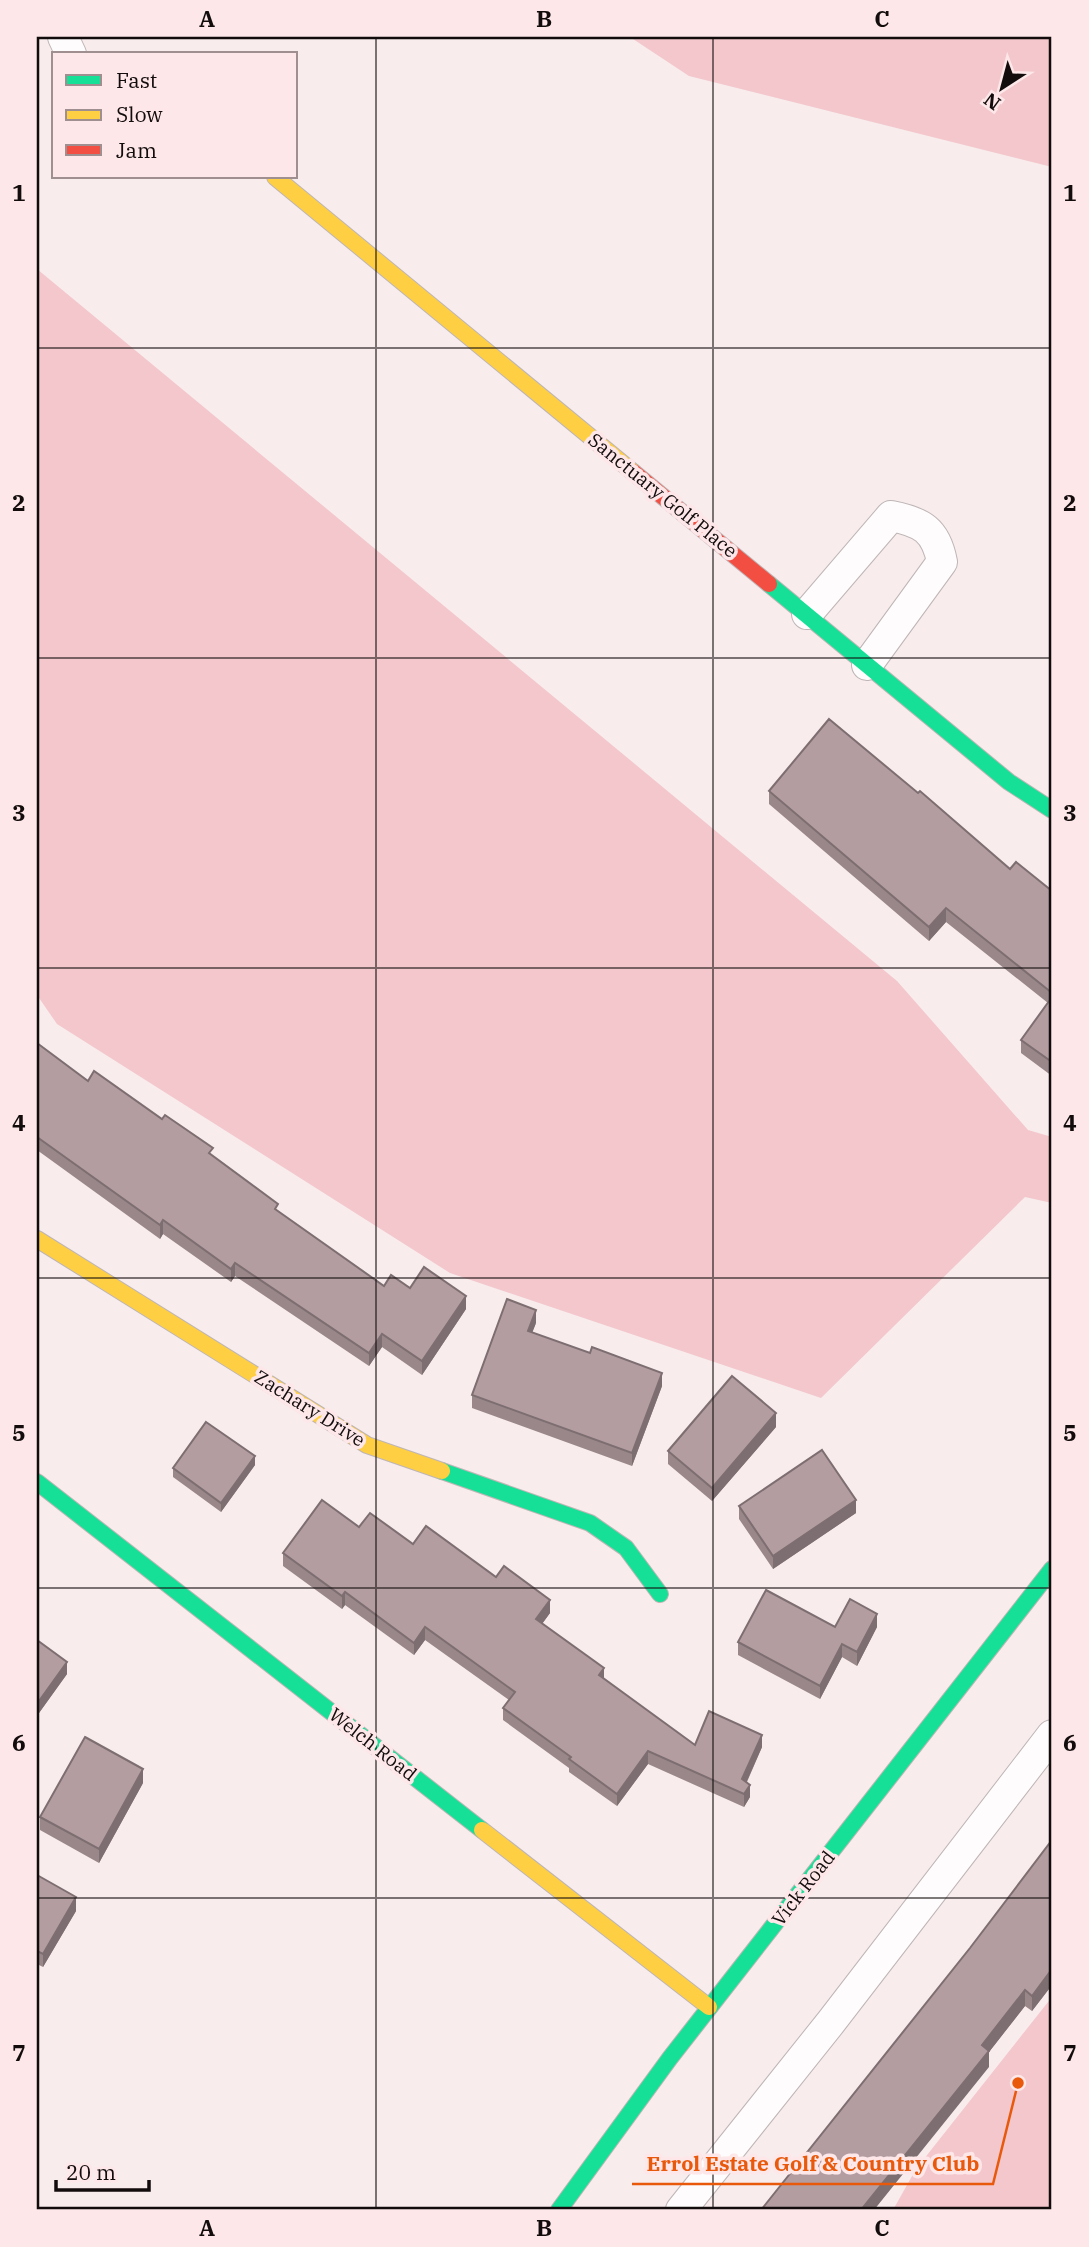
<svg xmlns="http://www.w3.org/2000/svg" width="1089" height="2247" font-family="'IBM Plex Serif',serif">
<rect width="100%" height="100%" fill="#f8eced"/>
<path fill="#f3c7cb" d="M 630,37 L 1052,37 L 1052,167 L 689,76 Z
M 37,269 L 897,981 L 1028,1130 L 1052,1137 L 1052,1203 L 1025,1197 L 821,1398 L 450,1273 L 57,1024 L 37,995 Z
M 1052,1997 L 1052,2210 L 893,2210 L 916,2169 Z"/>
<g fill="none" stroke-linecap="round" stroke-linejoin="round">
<defs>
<path id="street" d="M 63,37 L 71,54
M 807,614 L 891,516 C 922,522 936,530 942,562 L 867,665
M 681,2210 L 831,2022 L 1052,1735"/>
<path id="fast" d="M 769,584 L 1009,782 L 1052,810
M 442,1471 L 590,1523 L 626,1548 L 660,1594
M 37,1482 L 482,1830
M 559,2210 L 670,2058 L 1052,1569"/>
<path id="slow" d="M 275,177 L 633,472
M 37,1239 L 367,1445 L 442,1471
M 482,1830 L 709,2007"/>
<path id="jam" d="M 633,472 L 769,584"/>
</defs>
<use href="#street" stroke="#beb5b6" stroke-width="32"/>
<use href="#fast" stroke="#beb5b6" stroke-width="18"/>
<use href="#slow" stroke="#beb5b6" stroke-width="18"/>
<use href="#jam" stroke="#beb5b6" stroke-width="18"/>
<use href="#street" stroke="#fefcfc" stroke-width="30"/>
<use href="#fast" stroke="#16e098" stroke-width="16"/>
<use href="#slow" stroke="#ffcf43" stroke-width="16"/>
<use href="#jam" stroke="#f24e42" stroke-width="16"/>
</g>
<path fill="#9a878a" d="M 769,791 L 1010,869 L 1052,891 L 1052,1076 L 1021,1053 L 1021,1040 L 1048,1003 L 946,922 L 929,941 L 769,804 Z
M 37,1043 L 88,1081 L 213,1156 L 278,1211 L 384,1286 L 410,1288 L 466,1309 L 422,1375 L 382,1347 L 369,1366 L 235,1276 L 231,1282 L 163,1234 L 160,1239 L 37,1150 Z
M 536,1323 L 532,1332 L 662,1386 L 632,1466 L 472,1408 L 472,1395 Z
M 776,1427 L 712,1501 L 668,1464 L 668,1451 Z
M 255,1465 L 221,1512 L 173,1477 L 173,1468 Z
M 739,1506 L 856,1513 L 773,1569 L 739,1519 Z
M 359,1527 L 413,1544 L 496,1577 L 550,1613 L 542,1624 L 604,1679 L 695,1745 L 762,1747 L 747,1782 L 750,1797 L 744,1807 L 648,1764 L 617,1806 L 569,1772 L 569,1768 L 503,1720 L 503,1708 L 509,1700 L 425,1640 L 414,1655 L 345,1605 L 342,1609 L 283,1566 L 283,1553 Z
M 835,1627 L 877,1627 L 857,1666 L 842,1657 L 820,1699 L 738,1655 L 738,1642 Z
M 37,1640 L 67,1674 L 39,1713 L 37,1712 Z
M 143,1783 L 99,1863 L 40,1830 L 40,1817 Z
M 1052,1840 L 1052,1985 L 1032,2011 L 1025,2006 L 989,2052 L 989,2067 L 970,1948 Z
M 37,1875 L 76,1911 L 43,1967 L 37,1964 Z"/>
<path fill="#7d6e71" d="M 946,908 L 946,922 L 929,941 L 929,927 Z
M 163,1220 L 163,1234 L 160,1239 L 160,1225 Z
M 235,1263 L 235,1276 L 231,1282 L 231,1269 Z
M 466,1296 L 466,1309 L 422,1375 L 422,1361 Z
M 536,1310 L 536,1323 L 528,1344 L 528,1331 Z
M 382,1334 L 382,1347 L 369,1366 L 369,1353 Z
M 662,1373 L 662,1386 L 632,1466 L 632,1453 Z
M 776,1413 L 776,1427 L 712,1501 L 712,1488 Z
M 255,1456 L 255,1465 L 221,1512 L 221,1503 Z
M 856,1500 L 856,1513 L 773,1569 L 773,1556 Z
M 345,1592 L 345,1605 L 342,1609 L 342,1596 Z
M 550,1600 L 550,1613 L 536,1632 L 536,1619 Z
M 877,1614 L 877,1627 L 857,1666 L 857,1652 Z
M 425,1627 L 425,1640 L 414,1655 L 414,1643 Z
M 842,1644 L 842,1657 L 820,1699 L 820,1686 Z
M 67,1662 L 67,1674 L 39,1713 L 39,1701 Z
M 604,1668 L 604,1681 L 599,1675 Z
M 762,1735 L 762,1747 L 742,1792 L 742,1779 Z
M 648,1751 L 648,1764 L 617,1806 L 617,1794 Z
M 143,1769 L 143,1783 L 99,1863 L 99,1849 Z
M 750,1785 L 750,1797 L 744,1807 L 744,1794 Z
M 76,1897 L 76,1911 L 43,1967 L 43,1954 Z
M 1052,1969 L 1052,1985 L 1032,2011 L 1032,1996 Z
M 1025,1990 L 1025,2006 L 989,2052 L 989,2067 L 874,2210 L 861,2210 L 982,2045 Z"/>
<path fill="#b39da1" stroke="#7d6e71" stroke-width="2" d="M 829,719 L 918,793 L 920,791 L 1010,869 L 1016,862 L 1052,891 L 1052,993 L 946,908 L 929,927 L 769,791 Z
M 1052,997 L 1052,1062 L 1021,1040 Z
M 37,1043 L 88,1081 L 94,1071 L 162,1119 L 165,1115 L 213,1148 L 209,1153 L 278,1204 L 275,1209 L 384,1286 L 391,1275 L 410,1288 L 424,1267 L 466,1296 L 422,1361 L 382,1334 L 369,1353 L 235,1263 L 231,1269 L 163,1220 L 160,1225 L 37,1137 Z
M 507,1299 L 536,1310 L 528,1331 L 590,1353 L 592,1347 L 662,1373 L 632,1453 L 472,1395 Z
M 732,1376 L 776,1413 L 712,1488 L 668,1451 Z
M 206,1422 L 255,1456 L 221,1503 L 173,1468 Z
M 822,1450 L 856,1500 L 773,1556 L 739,1506 Z
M 322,1500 L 359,1527 L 370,1513 L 413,1544 L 426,1526 L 496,1577 L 504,1566 L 550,1600 L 536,1619 L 604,1668 L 599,1675 L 695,1745 L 709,1711 L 762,1735 L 742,1779 L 750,1785 L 744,1794 L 648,1751 L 617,1794 L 569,1759 L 571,1757 L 503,1708 L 515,1692 L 425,1627 L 414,1643 L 345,1592 L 342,1596 L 283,1553 Z
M 766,1590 L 835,1627 L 850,1599 L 877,1614 L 857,1652 L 842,1644 L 820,1686 L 738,1642 Z
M 37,1640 L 67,1662 L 39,1701 L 37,1700 Z
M 85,1737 L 143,1769 L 99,1849 L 40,1817 Z
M 1052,1840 L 1052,1969 L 1032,1996 L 1025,1990 L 982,2045 L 989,2051 L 861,2210 L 761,2210 L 970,1948 Z
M 37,1875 L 76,1897 L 43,1954 L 37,1951 Z"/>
<path fill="none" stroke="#130c0d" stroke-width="2" stroke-opacity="0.55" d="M 376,37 L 376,2210M 713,37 L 713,2210M 37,348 L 1052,348M 37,658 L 1052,658M 37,968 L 1052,968M 37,1278 L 1052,1278M 37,1588 L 1052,1588M 37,1898 L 1052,1898"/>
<g text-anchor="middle" stroke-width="7" stroke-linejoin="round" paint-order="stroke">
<g font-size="19" fill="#130c0d" stroke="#fde7e9">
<text transform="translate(663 495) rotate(39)" y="7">Sanctuary Golf Place</text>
<text transform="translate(310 1408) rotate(32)" y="7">Zachary Drive</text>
<text transform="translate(373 1744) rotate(38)" y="7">Welch Road</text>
<text transform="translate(803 1888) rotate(-52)" y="7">Vick Road</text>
</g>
</g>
<path fill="none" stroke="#e8590c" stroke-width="2.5" d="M1018 2083L993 2184H632"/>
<circle fill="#e8590c" stroke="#fde7e9" stroke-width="2.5" cx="1018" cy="2083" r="7"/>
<g font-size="21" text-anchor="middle" font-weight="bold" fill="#e8590c" stroke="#fde7e9" stroke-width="7" stroke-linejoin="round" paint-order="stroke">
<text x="813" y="2171">Errol Estate Golf &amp; Country Club</text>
</g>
<rect width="1089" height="2247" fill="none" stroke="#fde7e9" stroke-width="77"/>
<rect x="52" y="52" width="245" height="126" fill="#fde7e9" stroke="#9f8f91" stroke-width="2"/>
<rect x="66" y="75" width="35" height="10" fill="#16e098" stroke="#9f8f91" stroke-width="2"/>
<text x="116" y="88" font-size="21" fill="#130c0d">Fast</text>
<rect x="66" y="110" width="35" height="10" fill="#ffcf43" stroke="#9f8f91" stroke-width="2"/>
<text x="116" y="122" font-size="21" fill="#130c0d">Slow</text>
<rect x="66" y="145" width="35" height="10" fill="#f24e42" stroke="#9f8f91" stroke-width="2"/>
<text x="116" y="158" font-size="21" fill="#130c0d">Jam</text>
<g transform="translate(1002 88) rotate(216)" stroke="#fde7e9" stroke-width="5" paint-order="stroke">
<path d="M0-5L12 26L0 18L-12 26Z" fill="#130c0d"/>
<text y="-10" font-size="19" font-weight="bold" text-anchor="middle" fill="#130c0d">N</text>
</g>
<path d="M56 2180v10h93v-10" fill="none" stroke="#130c0d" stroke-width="3.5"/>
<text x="66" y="2180" font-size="21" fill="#130c0d" stroke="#fde7e9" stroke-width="5" paint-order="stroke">20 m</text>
<rect x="38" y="38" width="1012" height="2170" fill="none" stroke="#130c0d" stroke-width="2.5"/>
<g font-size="23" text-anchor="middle" font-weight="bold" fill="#130c0d">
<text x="207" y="27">A</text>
<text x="544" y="27">B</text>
<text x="882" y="27">C</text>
<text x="19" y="201">1</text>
<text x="1070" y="201">1</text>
<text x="19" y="511">2</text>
<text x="1070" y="511">2</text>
<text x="19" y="821">3</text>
<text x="1070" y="821">3</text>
<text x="19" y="1131">4</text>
<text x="1070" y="1131">4</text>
<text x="19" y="1441">5</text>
<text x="1070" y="1441">5</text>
<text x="19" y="1751">6</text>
<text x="1070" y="1751">6</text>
<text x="19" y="2061">7</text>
<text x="1070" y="2061">7</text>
<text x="207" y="2236">A</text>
<text x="544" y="2236">B</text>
<text x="882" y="2236">C</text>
</g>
</svg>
